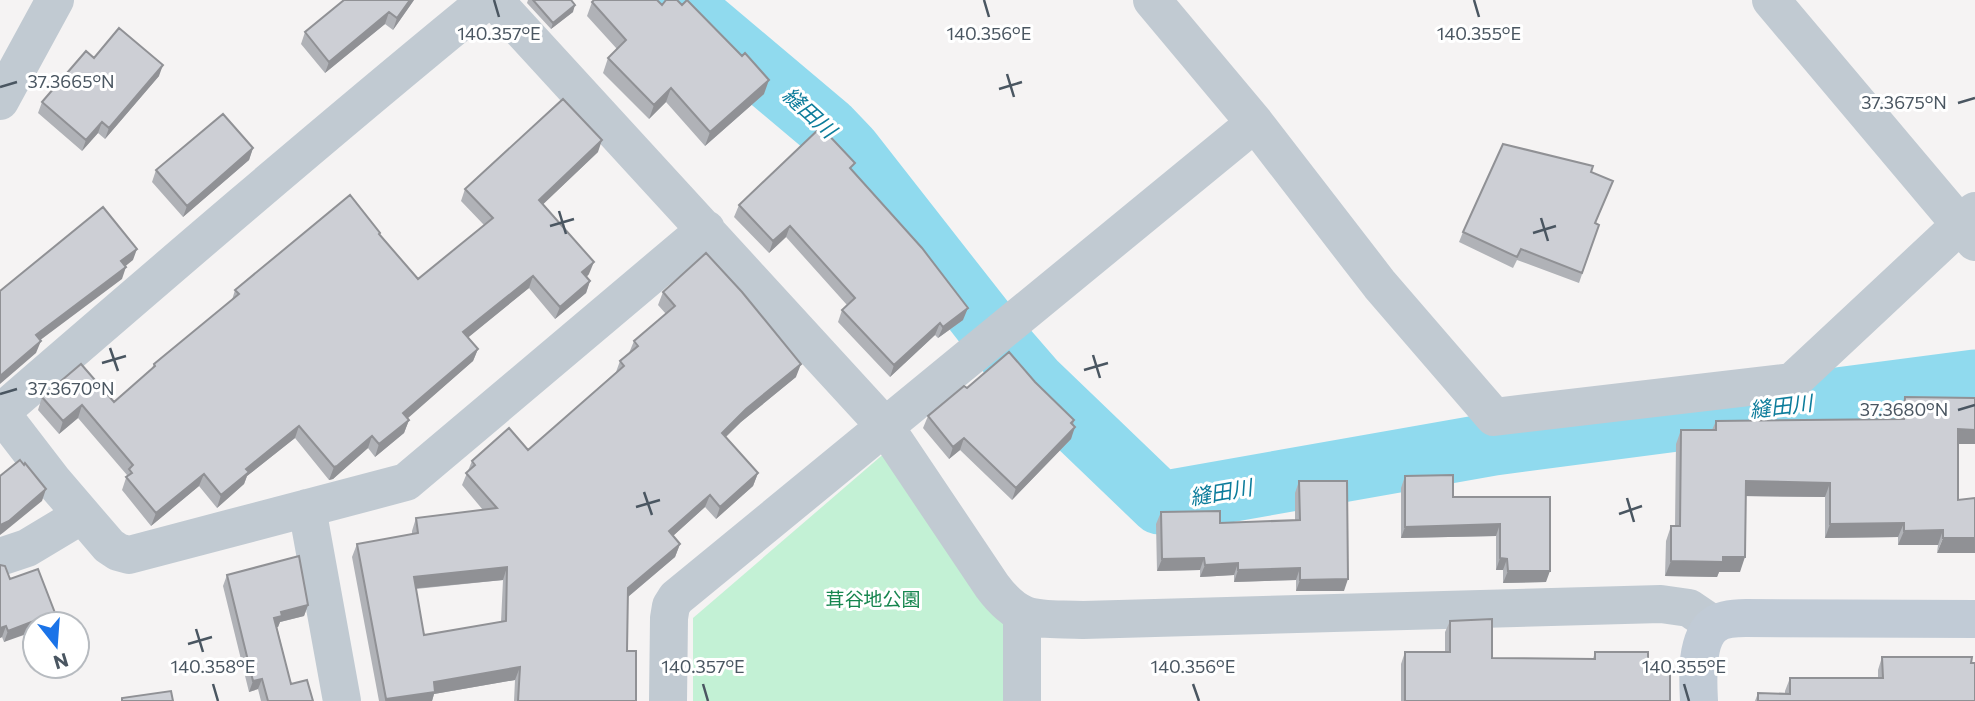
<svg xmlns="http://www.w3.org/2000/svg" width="1975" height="701" font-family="Commissioner,'Noto Sans JP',sans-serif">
<rect width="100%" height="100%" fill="#f5f3f3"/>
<path fill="#c3f1d5" d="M 887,451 L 1017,618 L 1016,701 L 693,701 L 693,618 Z"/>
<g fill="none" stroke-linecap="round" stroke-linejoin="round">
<path stroke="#90daee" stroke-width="63" d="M 676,0 L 828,128 L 849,150 L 1001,344 L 1034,382 L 1160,503 L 1494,444 L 1975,381"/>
<path stroke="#c1cad2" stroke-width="38" d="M 494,0 L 884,425 L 992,586 C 1021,625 1038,618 1083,620 L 1661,604 L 1689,608 L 1714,625
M 1152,0 L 1255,123 L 1380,285 L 1494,417 L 1792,382 L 1975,211
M 1771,0 L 1975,242
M 0,101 L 55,0
M 0,413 C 161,274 322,135 487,0
M 1,413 L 54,482 L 109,546 L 118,552 L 129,555 L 406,482 L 706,229
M 307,508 L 342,701
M 0,557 L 27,548 L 82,515
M 668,701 L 669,618 L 671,606 L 676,598 L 1255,123
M 1022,701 L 1022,615"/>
<path stroke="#c1cbd6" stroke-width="38" d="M 1699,701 C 1698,680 1695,640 1714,625 C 1722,619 1737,618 1746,618 L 1975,619"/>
</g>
<path fill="#b0b2b7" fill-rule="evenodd" d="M 414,0 L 393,30 L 385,24 L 325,73 L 301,44 L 305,32 Z
M 528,0 L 571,0 L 573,12 L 551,29 L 527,3 Z
M 592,2 L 662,5 L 764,94 L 705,146 L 666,102 L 649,119 L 603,73 L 608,58 L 617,49 L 587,16 Z
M 94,58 L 159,76 L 105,139 L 98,133 L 82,151 L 38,113 L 42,102 Z
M 253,148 L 249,160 L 183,217 L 152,182 L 156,170 Z
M 598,152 L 543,204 L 589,274 L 587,277 L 590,281 L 586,293 L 555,319 L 529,288 L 468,337 L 478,349 L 473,361 L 407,418 L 409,420 L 404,433 L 375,457 L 368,448 L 333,479 L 329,480 L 295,438 L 247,476 L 244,484 L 217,508 L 199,486 L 151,526 L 122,490 L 127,475 L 78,418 L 59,434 L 38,410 L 42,397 L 114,402 L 151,370 L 154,364 L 232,300 L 235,290 L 380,235 L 418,279 L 484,225 L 461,201 L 465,189 Z
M 852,171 L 963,320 L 938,338 L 935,335 L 890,377 L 838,322 L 842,310 L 847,305 L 786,237 L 769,253 L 734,217 L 739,205 Z
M 1591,172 L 1609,191 L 1595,224 L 1599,225 L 1579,283 L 1517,260 L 1513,268 L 1459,242 L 1463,232 Z
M 663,292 L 796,377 L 741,422 L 726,437 L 758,473 L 753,486 L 716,519 L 705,507 L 673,536 L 680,544 L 675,557 L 628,597 L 627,651 L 636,701 L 514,701 L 515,680 L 434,694 L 432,701 L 379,701 L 352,557 L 357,544 L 412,534 L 412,531 L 416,518 L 483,510 L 462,485 L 472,461 L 528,450 L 616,372 L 620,361 L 629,353 L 634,341 L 666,314 L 658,305 ZM 503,580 L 501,622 L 424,635 L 416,589 Z
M 1035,382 L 1074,420 L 1071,439 L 1012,500 L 960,450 L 949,459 L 923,428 L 928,416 L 967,388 Z
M 1905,397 L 1975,398 L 1975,444 L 1958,444 L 1958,500 L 1937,553 L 1938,545 L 1898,545 L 1898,537 L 1825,538 L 1825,497 L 1746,496 L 1740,572 L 1719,572 L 1717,577 L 1665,576 L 1666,541 L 1671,526 L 1675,526 L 1676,444 L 1681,430 L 1712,430 L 1716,421 L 1899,419 L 1899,412 Z
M 1405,476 L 1453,497 L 1550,497 L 1546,582 L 1503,583 L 1503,570 L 1496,570 L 1496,536 L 1401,538 L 1401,488 Z
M 1299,481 L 1344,591 L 1296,591 L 1296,580 L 1234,582 L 1234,575 L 1200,577 L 1200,570 L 1157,571 L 1156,524 L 1161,512 L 1220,523 L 1295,520 L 1295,493 Z
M 0,565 L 10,579 L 55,613 L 51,624 L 35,624 L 4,642 L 2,637 L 0,638 Z
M 227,575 L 308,605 L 304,616 L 280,622 L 278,627 L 277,627 L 291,684 L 313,701 L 261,701 L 258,689 L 249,692 L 223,586 Z
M 1450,621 L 1492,658 L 1593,659 L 1595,652 L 1648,663 L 1670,701 L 1401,701 L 1401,664 L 1405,652 L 1445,652 L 1445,632 Z
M 1882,657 L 1975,701 L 1755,701 L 1758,693 L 1785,694 L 1785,691 L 1790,678 L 1878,678 L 1878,670 Z"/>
<path fill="#909195" d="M 410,0 L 414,0 L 393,30 L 397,18 Z
M 575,5 L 573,12 L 551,29 L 553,23 Z
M 389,12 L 385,24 L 325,73 L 329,62 Z
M 163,65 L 159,76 L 105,139 L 109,128 Z
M 769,80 L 764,94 L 705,146 L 710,132 Z
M 671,88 L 666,102 L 649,119 L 654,105 Z
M 102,122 L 98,133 L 82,151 L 86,140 Z
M 602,140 L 598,152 L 535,212 L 539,200 Z
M 253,148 L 249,160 L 183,217 L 187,206 Z
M 790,226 L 786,237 L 769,253 L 773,241 Z
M 137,249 L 133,260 L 117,273 L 121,261 Z
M 594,262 L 589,274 L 578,284 L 582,272 Z
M 126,267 L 122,279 L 31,347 L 36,335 Z
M 533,276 L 529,288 L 459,345 L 463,332 Z
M 590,281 L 586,293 L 555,319 L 560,307 Z
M 968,308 L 963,320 L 938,338 L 943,327 Z
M 940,323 L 935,335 L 890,377 L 894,365 Z
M 41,341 L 36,353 L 0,384 L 0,376 Z
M 478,349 L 473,361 L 399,426 L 403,413 Z
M 801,364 L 796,377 L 741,422 L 717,445 L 722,433 L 746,409 Z
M 82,405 L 78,418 L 59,434 L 63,421 Z
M 409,420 L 404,433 L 375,457 L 379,444 Z
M 299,426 L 295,438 L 247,476 L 244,484 L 217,508 L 221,495 L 246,469 Z
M 1075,427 L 1071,439 L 1012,500 L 1016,488 Z
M 1958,429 L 1975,430 L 1975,444 L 1953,444 Z
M 372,436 L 368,448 L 333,479 L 329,480 L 334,467 Z
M 964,438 L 960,450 L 949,459 L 953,447 Z
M 758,473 L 753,486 L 716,519 L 720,507 Z
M 204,474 L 199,486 L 151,526 L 156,513 Z
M 1746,481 L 1830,483 L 1825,497 L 1741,496 Z
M 46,489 L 42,501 L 4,532 L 0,535 L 0,525 Z
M 710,495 L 705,507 L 664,544 L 669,531 Z
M 1904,523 L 1898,537 L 1825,538 L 1830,524 Z
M 1500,524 L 1496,536 L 1401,538 L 1405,527 Z
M 1943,530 L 1938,545 L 1898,545 L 1904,531 Z
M 1943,538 L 1975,538 L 1975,553 L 1937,553 Z
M 680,544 L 675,557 L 623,601 L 628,588 Z
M 1723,557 L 1745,557 L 1740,572 L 1719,572 L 1717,577 L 1665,576 L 1671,561 Z
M 1204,558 L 1200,570 L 1157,571 L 1162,559 Z
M 1500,558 L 1507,559 L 1503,570 L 1496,570 Z
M 1238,563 L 1234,575 L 1200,577 L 1205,565 Z
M 507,567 L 503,580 L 409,589 L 414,577 Z
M 1300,568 L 1296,580 L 1234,582 L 1238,570 Z
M 1508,571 L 1550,571 L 1546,582 L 1503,583 Z
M 1348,579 L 1344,591 L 1296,591 L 1300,580 Z
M 308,605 L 304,616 L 280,622 L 278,627 L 271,629 L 274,618 L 281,612 Z
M 55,613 L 51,624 L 35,624 L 35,631 L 4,642 L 8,631 Z
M 6,626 L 2,637 L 0,638 L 0,628 Z
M 520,667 L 515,680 L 434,694 L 432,701 L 385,701 L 386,699 L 434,682 Z
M 262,679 L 258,689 L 249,692 L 253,681 Z"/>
<path fill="#cdcfd5" stroke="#909195" stroke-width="2" fill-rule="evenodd" d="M 344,0 L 410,0 L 397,18 L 389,12 L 329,62 L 305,32 Z
M 533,0 L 571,0 L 575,5 L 553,23 Z
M 594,0 L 657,0 L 662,5 L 666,0 L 677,0 L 682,5 L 687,0 L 742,56 L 745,53 L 769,80 L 710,132 L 671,88 L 654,105 L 608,58 L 626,40 L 592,2 Z
M 119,28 L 163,65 L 109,128 L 102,122 L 86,140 L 42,102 L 86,51 L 94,58 Z
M 563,99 L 602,140 L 539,200 L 594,262 L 582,272 L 590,281 L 560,307 L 533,276 L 463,332 L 478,349 L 403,413 L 409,420 L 379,444 L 372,436 L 337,466 L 334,467 L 299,426 L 246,469 L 249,472 L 221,495 L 204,474 L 156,513 L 126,477 L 132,473 L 129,469 L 133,465 L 82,405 L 63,421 L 42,397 L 81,364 L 114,402 L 155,366 L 154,364 L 239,294 L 235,290 L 350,195 L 380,233 L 379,234 L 418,279 L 493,218 L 465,189 Z
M 223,114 L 253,148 L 187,206 L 156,170 Z
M 821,127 L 855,163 L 850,168 L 922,248 L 968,308 L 943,327 L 940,323 L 894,365 L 842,310 L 855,298 L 790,226 L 773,241 L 739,205 Z
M 1503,144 L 1593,166 L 1591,172 L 1613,181 L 1595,223 L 1599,225 L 1582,273 L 1521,249 L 1517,257 L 1463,232 Z
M 103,207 L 137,249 L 121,261 L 126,267 L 36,335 L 41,341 L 0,376 L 0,291 Z
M 706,253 L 742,292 L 801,364 L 746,409 L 722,433 L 758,473 L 720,507 L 710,495 L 669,531 L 680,544 L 628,588 L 627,651 L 636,651 L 636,701 L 518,701 L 520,667 L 434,682 L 435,692 L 386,699 L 357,544 L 418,533 L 416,518 L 497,508 L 466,473 L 475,465 L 472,461 L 509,428 L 528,450 L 624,366 L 620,361 L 638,346 L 634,341 L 675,306 L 663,292 ZM 507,567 L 506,621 L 424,635 L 414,577 Z
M 1009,352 L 1035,382 L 1074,420 L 1071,423 L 1075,427 L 1016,488 L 964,438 L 953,447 L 928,416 L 964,386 L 967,388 Z
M 1905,397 L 1975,398 L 1975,430 L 1958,429 L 1958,500 L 1975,498 L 1975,538 L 1943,538 L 1943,530 L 1904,531 L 1904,523 L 1830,524 L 1830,483 L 1746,481 L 1745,557 L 1723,557 L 1723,562 L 1671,561 L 1671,526 L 1680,526 L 1681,430 L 1716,430 L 1716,421 L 1904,419 Z
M 20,460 L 24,465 L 25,463 L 46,489 L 9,521 L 0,525 L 0,476 Z
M 1453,475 L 1453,497 L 1550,497 L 1550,571 L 1508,571 L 1507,559 L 1500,558 L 1500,524 L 1405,527 L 1405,476 Z
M 1299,481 L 1347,481 L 1348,579 L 1300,580 L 1300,568 L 1238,570 L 1238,563 L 1205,565 L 1204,558 L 1162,559 L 1161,512 L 1220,511 L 1220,523 L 1300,520 Z
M 299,556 L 308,605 L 281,612 L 282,616 L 274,618 L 291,684 L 307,680 L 313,701 L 268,701 L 262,679 L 253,681 L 227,575 Z
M 0,565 L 5,566 L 10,579 L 38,569 L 55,613 L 8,631 L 6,626 L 0,628 Z
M 1492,619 L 1492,658 L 1595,659 L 1595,652 L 1648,652 L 1648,663 L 1670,663 L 1670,701 L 1405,701 L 1405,652 L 1450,652 L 1450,621 Z
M 1882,657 L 1972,657 L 1971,663 L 1975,663 L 1975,701 L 1758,701 L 1758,693 L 1790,694 L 1790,678 L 1883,678 Z
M 171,691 L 173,701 L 122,701 L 122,698 Z"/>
<path fill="none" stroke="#4a5661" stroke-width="2.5" d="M 494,0 L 499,17M 984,0 L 989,17M 1474,0 L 1479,17M 1007,74 L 1014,97M 0,87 L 17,82M 999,89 L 1022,82M 1958,103 L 1975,98M 559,211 L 566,234M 1541,218 L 1548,241M 550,226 L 574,219M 1533,233 L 1556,226M 110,348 L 118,371M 1093,355 L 1100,378M 102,363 L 126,356M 1084,370 L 1108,363M 0,394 L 17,389M 1958,410 L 1975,405M 644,492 L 652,515M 1627,498 L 1634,522M 636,507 L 660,500M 1619,514 L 1642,506M 196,629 L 203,652M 188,644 L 212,637M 213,684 L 218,701M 703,684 L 708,701M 1193,684 L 1199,701M 1684,684 L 1689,701"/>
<g text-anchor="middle" stroke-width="6" stroke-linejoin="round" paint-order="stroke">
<g font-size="19" fill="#17864f" stroke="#fff">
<text x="873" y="606">茸谷地公園</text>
</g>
<g font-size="21" font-style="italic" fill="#0c7c9b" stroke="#fff">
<text transform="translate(809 113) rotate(42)" y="7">縫田川</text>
<text transform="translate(1781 407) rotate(-7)" y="7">縫田川</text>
<text transform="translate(1221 493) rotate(-10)" y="7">縫田川</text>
</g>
</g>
<g font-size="18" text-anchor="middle" fill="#4a5661" stroke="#fff" stroke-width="6" stroke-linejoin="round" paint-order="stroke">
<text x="499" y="40">140.357°E</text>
<text x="989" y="40">140.356°E</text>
<text x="1479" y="40">140.355°E</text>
<text x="71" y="88">37.3665°N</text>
<text x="1904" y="109">37.3675°N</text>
<text x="71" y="395">37.3670°N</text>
<text x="1904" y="416">37.3680°N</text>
<text x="213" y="673">140.358°E</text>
<text x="703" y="673">140.357°E</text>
<text x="1193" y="673">140.356°E</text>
<text x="1684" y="673">140.355°E</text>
</g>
<g transform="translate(56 645) rotate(163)"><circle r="33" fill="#ffffff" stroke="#b7bbc0" stroke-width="2"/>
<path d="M0-5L12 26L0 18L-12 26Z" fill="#1a73e8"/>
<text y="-10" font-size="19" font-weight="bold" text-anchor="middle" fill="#4a5661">N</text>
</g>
</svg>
